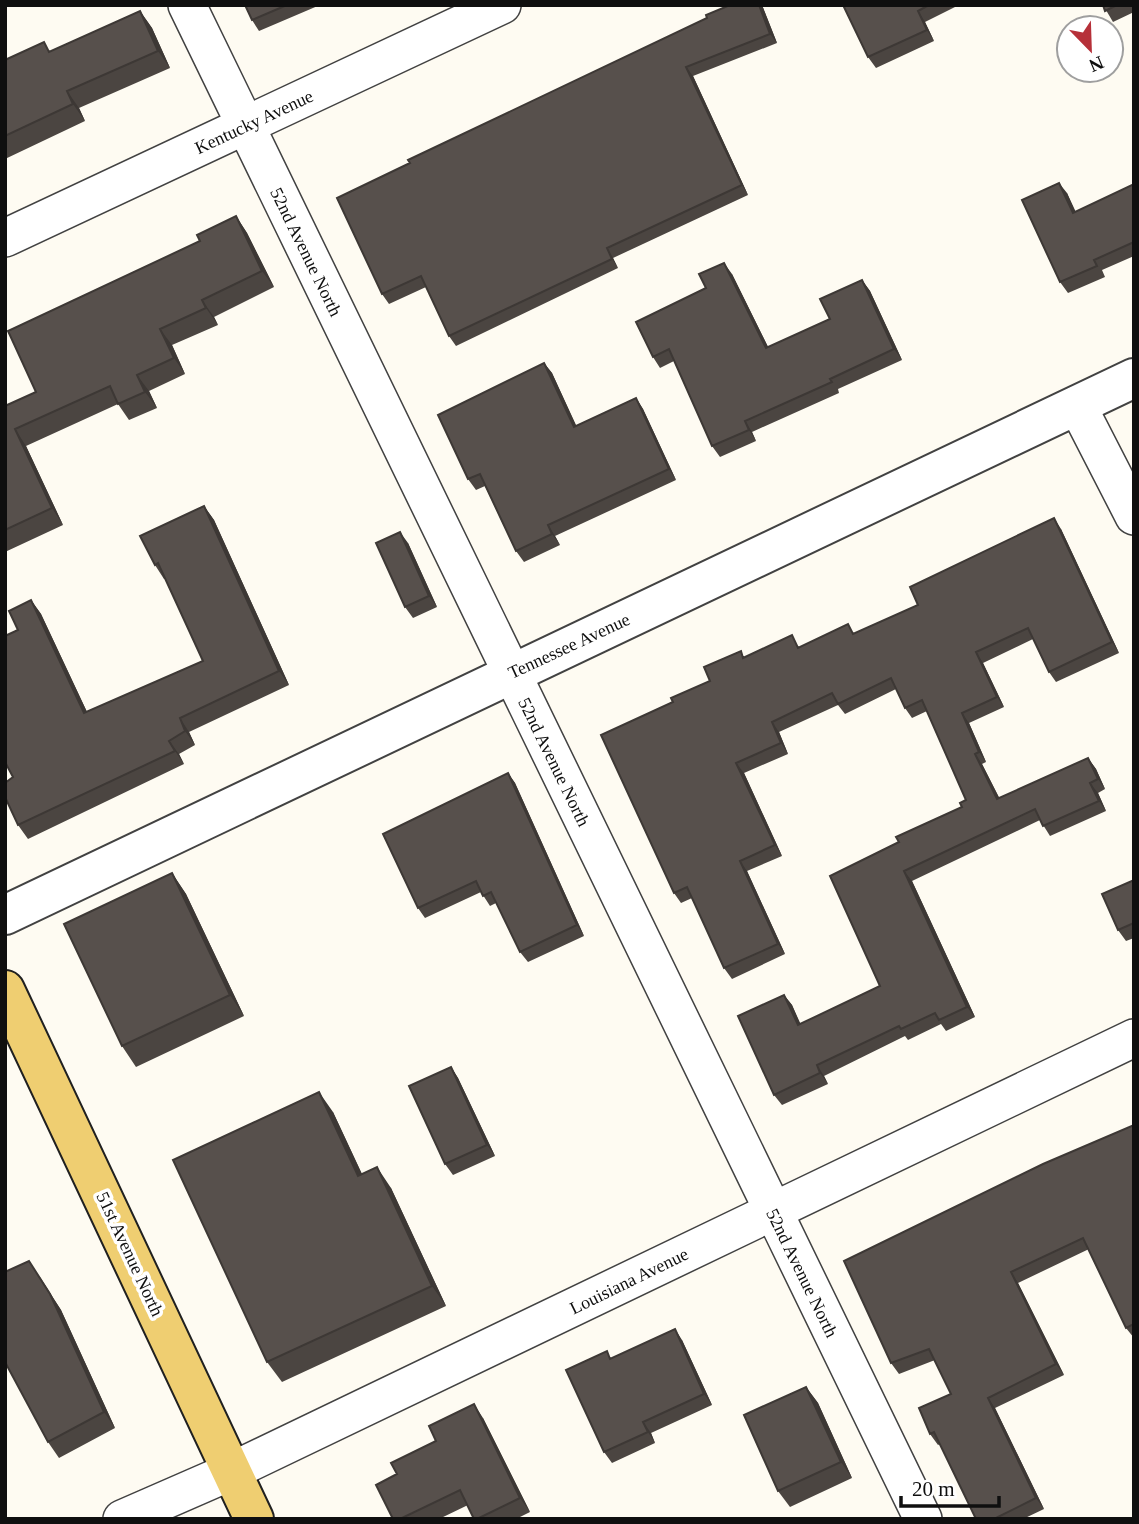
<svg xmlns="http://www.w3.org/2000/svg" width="1139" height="1524" font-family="Georgia,serif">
<rect width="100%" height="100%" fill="#fefbf2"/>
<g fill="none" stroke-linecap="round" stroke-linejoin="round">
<defs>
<path id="minor" d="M 187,5 L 923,1519
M 5,238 L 502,5
M 1077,405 L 1134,516
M 122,1519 L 232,1471 L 1134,1038"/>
<path id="tertiary" d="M 5,915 L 1134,378"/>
<path id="primary" d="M 5,990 L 254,1519"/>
</defs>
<use href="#minor" stroke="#424242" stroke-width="40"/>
<use href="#tertiary" stroke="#424242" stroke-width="42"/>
<use href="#primary" stroke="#202020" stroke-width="42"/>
<use href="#minor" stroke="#fff" stroke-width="37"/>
<use href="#tertiary" stroke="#fff" stroke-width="38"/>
<use href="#primary" stroke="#efce71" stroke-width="38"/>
</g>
<path fill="#4b4541" d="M 245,5 L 320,5 L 259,31 L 252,20 Z
M 762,5 L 777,43 L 693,76 L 748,195 L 613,258 L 618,268 L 456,346 L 449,336 L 426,287 L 389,304 L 382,294 Z
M 843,5 L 959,5 L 925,22 L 934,41 L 876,68 L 868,57 Z
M 1103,5 L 1134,5 L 1134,12 L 1113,22 Z
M 140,11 L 152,28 L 170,68 L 79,108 L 85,121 L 5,159 L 5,60 L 51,51 Z
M 1134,184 L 1134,256 L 1102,270 L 1105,277 L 1068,293 L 1060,282 L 1067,193 L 1075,212 Z
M 236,216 L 247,233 L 274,287 L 214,317 L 218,325 L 172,345 L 185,374 L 149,391 L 157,408 L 129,420 L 118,404 L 26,446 L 63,525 L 5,552 L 5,406 L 36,392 L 200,241 Z
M 732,274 L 768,347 L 830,319 L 862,280 L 870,291 L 902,360 L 838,389 L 839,393 L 752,432 L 756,441 L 720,457 L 712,446 L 674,361 L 660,368 L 653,357 L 706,288 Z
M 544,363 L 552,373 L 576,426 L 636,398 L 643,409 L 676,480 L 555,536 L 560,545 L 524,562 L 516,551 L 485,486 L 476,490 L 468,479 Z
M 204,506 L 214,520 L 289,685 L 189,732 L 195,745 L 179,754 L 184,764 L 28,839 L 18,825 L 13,777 L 18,630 L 31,600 L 41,614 L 87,712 L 203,661 L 165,579 L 164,579 L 155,565 Z
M 1061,529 L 1119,653 L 1056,682 L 1049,672 L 1033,639 L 983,663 L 1004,707 L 969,723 L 986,762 L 982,764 L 999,798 L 1088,758 L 1096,769 L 1105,789 L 1098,793 L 1106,811 L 1050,836 L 1040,820 L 912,881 L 975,1017 L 946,1031 L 941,1024 L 908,1040 L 905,1036 L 824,1076 L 828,1084 L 782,1105 L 774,1095 L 784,995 L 792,1005 L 800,1024 L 880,986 L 899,842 L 962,807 L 966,800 L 927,711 L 912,718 L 905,708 L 896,689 L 845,714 L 838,705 L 779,732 L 788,754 L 744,773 L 782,856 L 747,871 L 785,954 L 732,979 L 724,968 L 692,898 L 681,903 L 674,893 L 673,702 L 710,681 L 745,657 L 800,647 L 855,634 L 918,605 Z
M 408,543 L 437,607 L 413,618 L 405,607 Z
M 508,773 L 515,783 L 584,936 L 528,962 L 520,952 L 496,903 L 490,906 L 481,892 L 425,918 L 418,908 Z
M 172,873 L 186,894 L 244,1016 L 136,1067 L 122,1046 Z
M 1134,880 L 1134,938 L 1126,941 L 1118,930 Z
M 451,1067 L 458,1078 L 495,1156 L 453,1175 L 445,1164 Z
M 333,1112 L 362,1174 L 391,1188 L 446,1306 L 282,1382 L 267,1362 Z
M 1134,1125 L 1134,1338 L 1126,1328 L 1089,1249 L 1018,1283 L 1064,1375 L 995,1408 L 1044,1509 L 1023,1519 L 976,1519 L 940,1444 L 938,1445 L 930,1434 L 951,1394 L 935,1360 L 899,1374 L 891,1363 Z
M 40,1277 L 61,1310 L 115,1428 L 59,1458 L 48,1442 Z
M 682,1340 L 712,1405 L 651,1433 L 655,1443 L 612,1463 L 604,1452 L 612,1358 Z
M 806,1387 L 818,1403 L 852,1478 L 790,1507 L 778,1491 Z
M 483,1418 L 530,1512 L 516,1519 L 474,1519 L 468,1505 L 439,1519 L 393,1519 Z"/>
<path fill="#3d3835" d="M 759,5 L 762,5 L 777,43 L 770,34 Z
M 140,11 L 152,28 L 170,68 L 158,51 Z
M 918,11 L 925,22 L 934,41 L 927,30 Z
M 686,67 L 693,76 L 748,195 L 742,185 Z
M 67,91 L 79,108 L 85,121 L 73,104 Z
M 1059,183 L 1067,193 L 1081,223 L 1073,213 Z
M 236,216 L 247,233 L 274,287 L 262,271 Z
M 607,248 L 613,258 L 618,268 L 612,259 Z
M 724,263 L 732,274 L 774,359 L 766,348 Z
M 862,280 L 870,291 L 902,360 L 894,349 Z
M 202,300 L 214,317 L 218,325 L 206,308 Z
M 160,329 L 172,345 L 185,374 L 174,358 Z
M 544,363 L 552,373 L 582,438 L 574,427 Z
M 137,375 L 149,391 L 157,408 L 145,392 Z
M 636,398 L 643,409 L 676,480 L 669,469 Z
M 745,421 L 752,432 L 756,441 L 749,430 Z
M 15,429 L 26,446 L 63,525 L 52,508 Z
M 204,506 L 214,520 L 289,685 L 279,671 Z
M 1054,518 L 1061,529 L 1119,653 L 1112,642 Z
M 548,525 L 555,536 L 560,545 L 552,534 Z
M 400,532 L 408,543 L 437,607 L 429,596 Z
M 31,600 L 41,614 L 94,727 L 84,713 Z
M 976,652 L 983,663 L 1004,707 L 997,697 Z
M 962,713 L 969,723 L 986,762 L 979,752 Z
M 180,718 L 189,732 L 195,745 L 185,731 Z
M 772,722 L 779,732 L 788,754 L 781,743 Z
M 169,741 L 179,754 L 184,764 L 175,751 Z
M 975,754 L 982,764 L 1005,809 L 997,799 Z
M 1088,758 L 1096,769 L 1105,789 L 1098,779 Z
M 736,763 L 744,773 L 782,856 L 775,845 Z
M 508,773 L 515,783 L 584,936 L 577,925 Z
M 1090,783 L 1098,793 L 1106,811 L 1099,801 Z
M 740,861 L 747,871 L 785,954 L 778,944 Z
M 904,871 L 912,881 L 975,1017 L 967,1007 Z
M 172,873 L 186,894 L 244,1016 L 230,995 Z
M 784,995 L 792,1005 L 806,1036 L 798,1025 Z
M 817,1065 L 824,1076 L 828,1084 L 820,1073 Z
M 451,1067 L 458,1078 L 495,1156 L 487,1145 Z
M 319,1092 L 333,1112 L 372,1196 L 358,1176 Z
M 377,1167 L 391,1188 L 446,1306 L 432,1286 Z
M 29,1261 L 61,1310 L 115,1428 L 104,1412 Z
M 1011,1272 L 1018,1283 L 1064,1375 L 1056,1364 Z
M 675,1329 L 682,1340 L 712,1405 L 704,1394 Z
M 806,1387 L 818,1403 L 852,1478 L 841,1462 Z
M 988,1398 L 995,1408 L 1044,1509 L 1036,1498 Z
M 474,1404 L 483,1418 L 530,1512 L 520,1498 Z
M 643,1422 L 651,1433 L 655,1443 L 648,1432 Z"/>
<path fill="#57504c" stroke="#3d3835" stroke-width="2" d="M 245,5 L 287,5 L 252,20 Z
M 730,5 L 759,5 L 770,34 L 686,67 L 742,185 L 607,248 L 612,259 L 449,336 L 421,276 L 382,294 L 337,198 L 410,163 L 408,160 L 707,18 L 706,15 Z
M 843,5 L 929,5 L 918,11 L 927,30 L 868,57 Z
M 1103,5 L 1117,5 L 1105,11 Z
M 140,11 L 158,51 L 67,91 L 73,104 L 5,136 L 5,60 L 44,42 L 49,52 Z
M 1059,183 L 1073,213 L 1134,184 L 1134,242 L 1094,260 L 1097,266 L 1060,282 L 1022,200 Z
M 236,216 L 262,271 L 202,300 L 206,308 L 160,329 L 174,358 L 137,375 L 145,392 L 118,404 L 110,386 L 15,429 L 52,508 L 5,530 L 5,406 L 36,392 L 8,331 L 200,241 L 197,235 Z
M 724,263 L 766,348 L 830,319 L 820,299 L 862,280 L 894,349 L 830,379 L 832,382 L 745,421 L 749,430 L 712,446 L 669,349 L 653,357 L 636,322 L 706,288 L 699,274 Z
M 544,363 L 574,427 L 636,398 L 669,469 L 548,525 L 552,534 L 516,551 L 480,474 L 468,479 L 438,415 Z
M 204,506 L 279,671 L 180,718 L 185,731 L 169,741 L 175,751 L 18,825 L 5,797 L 5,783 L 13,777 L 5,762 L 5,636 L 18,630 L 9,611 L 31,600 L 84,713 L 203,661 L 158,563 L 155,565 L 140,536 Z
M 1054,518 L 1112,642 L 1049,672 L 1028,628 L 976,652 L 997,697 L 962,713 L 979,752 L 975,754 L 997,799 L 1088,758 L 1098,779 L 1090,783 L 1099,801 L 1043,826 L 1035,809 L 904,871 L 967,1007 L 939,1020 L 935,1013 L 901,1029 L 899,1026 L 817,1065 L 820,1073 L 774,1095 L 738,1016 L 784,995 L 798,1025 L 880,986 L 830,876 L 899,842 L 896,837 L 962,807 L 960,803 L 966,800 L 922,700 L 905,708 L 891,678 L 838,704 L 832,693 L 772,722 L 781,743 L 736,763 L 775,845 L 740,861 L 778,944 L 724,968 L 687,887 L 674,893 L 601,735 L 673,702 L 671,698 L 710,681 L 704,667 L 741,651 L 743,658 L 792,635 L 798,648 L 848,624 L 853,634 L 918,605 L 910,587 Z
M 400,532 L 429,596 L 405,607 L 376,543 Z
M 508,773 L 577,925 L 520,952 L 491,892 L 483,896 L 476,881 L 418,908 L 383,834 Z
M 172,873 L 230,995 L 122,1046 L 64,924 Z
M 1134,880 L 1134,923 L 1118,930 L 1102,894 Z
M 451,1067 L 487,1145 L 445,1164 L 409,1086 Z
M 319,1092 L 358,1176 L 377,1167 L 432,1286 L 267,1362 L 173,1160 Z
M 1134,1125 L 1134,1324 L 1126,1328 L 1083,1238 L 1011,1272 L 1056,1364 L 988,1398 L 1036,1498 L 994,1519 L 976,1519 L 934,1432 L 930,1434 L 919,1408 L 951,1394 L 929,1349 L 891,1363 L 844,1261 L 1043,1164 Z
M 29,1261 L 50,1294 L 104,1412 L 48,1442 L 5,1362 L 5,1272 Z
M 675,1329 L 704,1394 L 643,1422 L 648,1432 L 604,1452 L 566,1370 L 607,1351 L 610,1359 Z
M 806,1387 L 841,1462 L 778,1491 L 744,1415 Z
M 474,1404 L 520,1498 L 477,1519 L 474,1519 L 460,1490 L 400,1519 L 393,1519 L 376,1485 L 397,1474 L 391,1463 L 436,1441 L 429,1426 Z"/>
<g text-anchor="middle" stroke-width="7" stroke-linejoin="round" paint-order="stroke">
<g font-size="18" fill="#0f0f0f" stroke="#fff">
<text transform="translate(254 122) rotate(-25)" y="6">Kentucky Avenue</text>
<text transform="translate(306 252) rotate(64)" y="6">52nd Avenue North</text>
<text transform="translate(569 646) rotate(-25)" y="6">Tennessee Avenue</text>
<text transform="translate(554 762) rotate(64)" y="6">52nd Avenue North</text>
<text transform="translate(130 1254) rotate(65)" y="6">51st Avenue North</text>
<text transform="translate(802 1273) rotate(64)" y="6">52nd Avenue North</text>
<text transform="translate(629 1281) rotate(-26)" y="6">Louisiana Avenue</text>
</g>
</g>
<rect width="1139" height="1524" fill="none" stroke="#0f0f0f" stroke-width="14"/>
<g transform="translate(1090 49) rotate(157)"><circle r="33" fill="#ffffff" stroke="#9f9f9f" stroke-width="2"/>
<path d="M0-5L12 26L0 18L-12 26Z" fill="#b63039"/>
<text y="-10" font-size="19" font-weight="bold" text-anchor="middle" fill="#0f0f0f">N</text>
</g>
<path d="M901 1496v10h98v-10" fill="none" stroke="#0f0f0f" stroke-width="3.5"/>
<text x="912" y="1496" font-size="21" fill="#0f0f0f" stroke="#ffffff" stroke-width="5" paint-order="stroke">20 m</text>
</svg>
